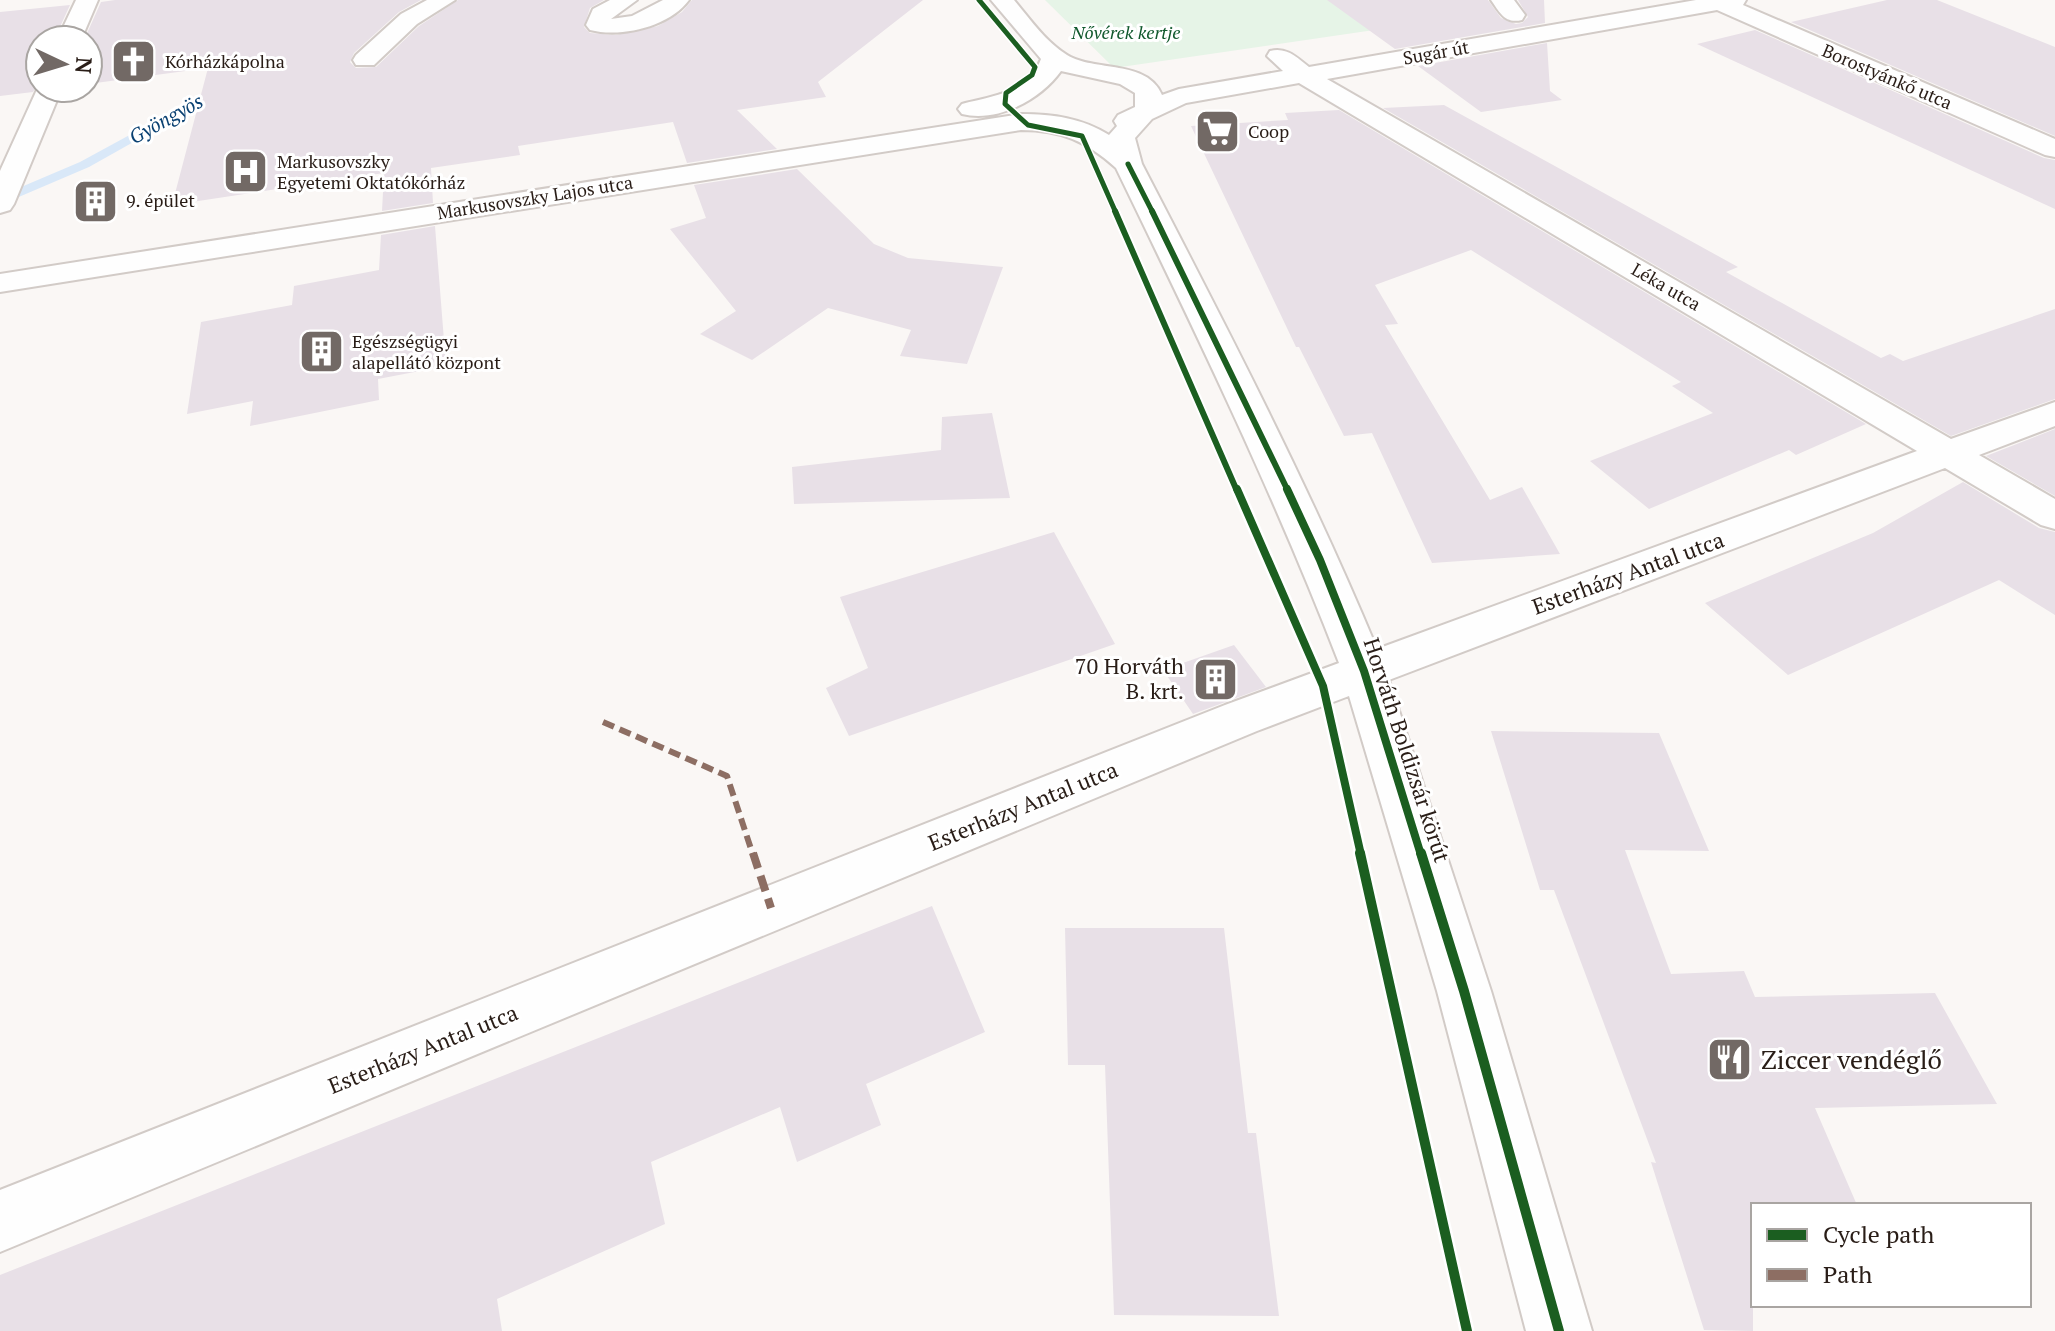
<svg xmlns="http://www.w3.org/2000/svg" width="2055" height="1331" font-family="'PT Serif',serif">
<rect width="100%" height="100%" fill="#faf7f5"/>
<path fill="#e6f4e7" d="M 1045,0 L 1437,0 L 1463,17 L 1114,68 Z"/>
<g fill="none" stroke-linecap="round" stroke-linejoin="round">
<path fill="#d9e8f8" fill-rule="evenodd" d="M 216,88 L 226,90 L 89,167 L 0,205 L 0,196 L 80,162 Z"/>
</g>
<path fill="#e8e0e7" d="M 115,0 L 421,0 L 399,12 L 354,53 L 350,62 L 356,68 L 376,67 L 419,26 L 458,0 L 604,0 L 590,8 L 584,27 L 590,33 L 616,35 L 658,26 L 682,12 L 692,0 L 923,0 L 818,82 L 826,97 L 737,110 L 777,149 L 687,163 L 673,122 L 518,146 L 520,155 L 431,168 L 433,203 L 382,211 L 384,173 L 172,205 L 208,68 L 88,84 L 88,40 L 84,40 L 101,2 Z
M 1327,0 L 1488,0 L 1501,18 L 1516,24 L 1522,23 L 1528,17 L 1518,0 L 1544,0 L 1545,23 L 1395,49 Z
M 1887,0 L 1937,0 L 2055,47 L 2055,136 L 1791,22 Z
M 70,5 L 54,40 L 40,40 L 40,80 L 33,92 L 0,96 L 0,12 Z
M 1755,30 L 2044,158 L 2055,160 L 2055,209 L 1697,44 Z
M 1547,43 L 1550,91 L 1562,100 L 1481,112 L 1418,66 Z
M 1444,105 L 1738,267 L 1726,272 L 1881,358 L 1890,354 L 1903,361 L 2055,309 L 2055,399 L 1951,436 L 1383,108 Z
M 1339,110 L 1866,424 L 1796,455 L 1789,450 L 1649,509 L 1590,461 L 1713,413 L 1672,386 L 1681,382 L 1471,250 L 1375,285 L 1398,324 L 1385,325 L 1490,500 L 1522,487 L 1560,554 L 1432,563 L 1372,433 L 1344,436 L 1299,347 L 1296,347 L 1191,126 L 1288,120 L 1285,113 Z
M 797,169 L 874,244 L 908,258 L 1003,267 L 967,364 L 900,356 L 911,330 L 828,308 L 752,360 L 700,334 L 736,311 L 670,229 L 706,218 L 694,185 Z
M 435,226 L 446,366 L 378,379 L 379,400 L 250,426 L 253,401 L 187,414 L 201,322 L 292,305 L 294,286 L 379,270 L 381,235 Z
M 992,413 L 1010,498 L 794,504 L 792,467 L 941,450 L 942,417 Z
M 2055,429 L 2055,496 L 1986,456 Z
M 1963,482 L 2039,528 L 2055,532 L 2055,615 L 1999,580 L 1788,675 L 1705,603 L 1873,533 Z
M 1054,532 L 1115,644 L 849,736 L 826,688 L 868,668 L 840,597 Z
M 1234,645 L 1266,687 L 1193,714 L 1163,670 Z
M 1491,731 L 1659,733 L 1709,851 L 1625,850 L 1671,974 L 1744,971 L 1755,997 L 1935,993 L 1997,1104 L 1815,1108 L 1857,1205 L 1753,1205 L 1753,1331 L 1704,1330 L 1651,1162 L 1656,1163 L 1554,890 L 1540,890 Z
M 932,906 L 985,1032 L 866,1084 L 881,1125 L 797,1162 L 780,1107 L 651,1162 L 665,1224 L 497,1299 L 502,1331 L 0,1331 L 0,1275 Z
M 1065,928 L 1224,928 L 1248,1133 L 1256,1133 L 1279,1316 L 1114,1315 L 1105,1065 L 1068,1065 Z"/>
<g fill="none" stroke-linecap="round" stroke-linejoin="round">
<defs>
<path id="minor" d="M 76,0 L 98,0 L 81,40 L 57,40 Z
M 427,0 L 455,0 L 417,24 L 374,65 L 356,65 L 353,60 L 356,55 L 401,14 Z
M 610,0 L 637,0 L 611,19 L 632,16 L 663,0 L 689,0 C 669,27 621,38 590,30 L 586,25 L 593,9 Z
M 991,0 L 1014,0 C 1030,19 1045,41 1067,55 C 1094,72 1147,59 1162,95 L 1179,89 L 1283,71 L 1267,56 L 1270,51 C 1287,47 1296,57 1309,67 L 1696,0 L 1746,0 L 1743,5 L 2055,139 L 2055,157 L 2045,155 L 1717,10 L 1327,79 L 1951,439 L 2055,402 L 2055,426 L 1979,455 L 2055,499 L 2055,529 L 2041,525 L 1945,468 L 1389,680 L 1491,991 L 1592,1331 L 1526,1331 L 1437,991 L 1349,696 L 1257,731 L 0,1252 L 0,1190 L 1225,705 L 1339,663 C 1274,494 1195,331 1116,168 C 1086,141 1061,130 1021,130 L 0,292 L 0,274 L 1021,114 C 1053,114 1082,118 1109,135 L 1117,126 L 1114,121 L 1118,115 L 1135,107 L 1135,93 L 1120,84 L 1061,71 C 1041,99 998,123 962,114 L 958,109 L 962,104 C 993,96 1028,93 1041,59 ZM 1299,83 L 1917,451 L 1377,649 C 1308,483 1225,324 1142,164 L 1135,138 L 1152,119 L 1186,103 Z
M 1491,0 L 1514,0 L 1525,15 L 1522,20 C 1505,24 1500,13 1491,0 Z
M 40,83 L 40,88 L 62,88 L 14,204 L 10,210 L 0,213 L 0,171 Z"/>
</defs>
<use href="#minor" stroke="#d2cbc7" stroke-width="4"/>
<use href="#minor" fill="#fefefe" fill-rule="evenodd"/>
<path stroke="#8d6e63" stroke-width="6" stroke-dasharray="12 6" stroke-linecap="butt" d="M 603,722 L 727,776 L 753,855"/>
<path stroke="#8d6e63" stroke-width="8" stroke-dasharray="16 8" stroke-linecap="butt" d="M 753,853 L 771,908"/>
<defs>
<path id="cycleway-far3" d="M 979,0 L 1035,67 L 1032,75 L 1006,93 L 1005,104 L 1028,125 L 1082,136 L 1116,213
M 1128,164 L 1153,213"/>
<path id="cycleway-far2" d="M 1115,211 L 1237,491
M 1152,211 L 1288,491"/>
<path id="cycleway-far1" d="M 1237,489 L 1323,686 L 1361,855
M 1287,489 L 1320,560 L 1364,671 L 1421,855"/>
<path id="cycleway" d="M 1360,853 L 1467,1331
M 1421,853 L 1464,991 L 1559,1331"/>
</defs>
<use href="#cycleway-far3" stroke="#fff" stroke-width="8"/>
<use href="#cycleway-far2" stroke="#fff" stroke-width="10"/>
<use href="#cycleway-far1" stroke="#fff" stroke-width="13"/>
<use href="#cycleway" stroke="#fff" stroke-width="15"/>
<use href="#cycleway-far3" stroke="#1b5e20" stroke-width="5"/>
<use href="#cycleway-far2" stroke="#1b5e20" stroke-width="6"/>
<use href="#cycleway-far1" stroke="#1b5e20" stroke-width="8"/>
<use href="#cycleway" stroke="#1b5e20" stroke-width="10"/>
</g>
<defs>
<symbol id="church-square" viewBox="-11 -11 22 22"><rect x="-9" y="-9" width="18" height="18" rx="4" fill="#726965" stroke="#fff"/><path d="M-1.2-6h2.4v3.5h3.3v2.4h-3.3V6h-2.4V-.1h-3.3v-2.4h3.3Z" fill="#fff"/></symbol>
<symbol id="supermarket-square" viewBox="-11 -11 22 22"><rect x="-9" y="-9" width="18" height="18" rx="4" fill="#726965" stroke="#fff"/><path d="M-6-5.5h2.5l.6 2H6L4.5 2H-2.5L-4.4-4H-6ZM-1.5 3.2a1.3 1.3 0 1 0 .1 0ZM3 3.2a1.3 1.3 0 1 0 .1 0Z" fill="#fff"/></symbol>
<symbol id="hospital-square" viewBox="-11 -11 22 22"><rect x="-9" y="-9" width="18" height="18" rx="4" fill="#726965" stroke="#fff"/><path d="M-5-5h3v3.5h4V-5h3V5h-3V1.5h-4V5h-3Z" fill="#fff"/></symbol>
<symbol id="building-square" viewBox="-11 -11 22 22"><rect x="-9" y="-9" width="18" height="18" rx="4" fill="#726965" stroke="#fff"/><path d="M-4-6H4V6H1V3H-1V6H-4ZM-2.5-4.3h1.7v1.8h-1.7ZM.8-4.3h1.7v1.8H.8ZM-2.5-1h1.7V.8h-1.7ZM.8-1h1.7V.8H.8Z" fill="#fff"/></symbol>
<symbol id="restaurant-square" viewBox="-11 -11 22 22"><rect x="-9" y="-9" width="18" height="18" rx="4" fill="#726965" stroke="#fff"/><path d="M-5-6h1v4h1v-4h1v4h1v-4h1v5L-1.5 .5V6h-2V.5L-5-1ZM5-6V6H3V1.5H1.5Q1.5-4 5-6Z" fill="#fff"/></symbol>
</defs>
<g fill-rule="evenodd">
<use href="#church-square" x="108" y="36" width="51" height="51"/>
<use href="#supermarket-square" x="1192" y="106" width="51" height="51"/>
<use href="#hospital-square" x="220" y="146" width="51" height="51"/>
<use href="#building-square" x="70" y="176" width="51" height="51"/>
<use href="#building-square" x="296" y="326" width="51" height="51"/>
<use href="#building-square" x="1190" y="654" width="51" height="51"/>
<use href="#restaurant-square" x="1704" y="1034" width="51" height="51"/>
</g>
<g text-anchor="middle" stroke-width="6" stroke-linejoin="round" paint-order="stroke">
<g font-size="18" font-style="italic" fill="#11592d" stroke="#fff">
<text x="1126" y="39">Nővérek kertje</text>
</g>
<g font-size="18" fill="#291d17" stroke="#fff">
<text transform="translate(1436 53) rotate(-10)" y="6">Sugár út</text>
<text transform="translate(1887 77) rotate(23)" y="6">Borostyánkő utca</text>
<text transform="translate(535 198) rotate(-9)" y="6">Markusovszky Lajos utca</text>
<text transform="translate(1666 287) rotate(30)" y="6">Léka utca</text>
</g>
<g font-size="18" fill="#291d17" stroke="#fff" text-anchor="start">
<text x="165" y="68">Kórházkápolna</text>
<text x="1248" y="138">Coop</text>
<text x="277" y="168">Markusovszky<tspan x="277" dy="21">Egyetemi Oktatókórház</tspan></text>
<text x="126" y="207">9. épület</text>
<text x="352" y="348">Egészségügyi<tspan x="352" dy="21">alapellátó központ</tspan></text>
</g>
<g font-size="20" font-style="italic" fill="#0a4172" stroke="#fff">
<text transform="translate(166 119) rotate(-29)" y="7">Gyöngyös</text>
</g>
<g font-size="22" fill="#291d17" stroke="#fff">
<text transform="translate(1628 573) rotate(-20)" y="8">Esterházy Antal utca</text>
<text transform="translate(1407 750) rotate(72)" y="8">Horváth Boldizsár körút</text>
<text transform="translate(1023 806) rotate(-22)" y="8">Esterházy Antal utca</text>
<text transform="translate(423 1049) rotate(-22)" y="8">Esterházy Antal utca</text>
</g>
<g font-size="22" fill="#291d17" stroke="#fff" text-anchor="end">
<text x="1184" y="674">70 Horváth<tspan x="1184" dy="25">B. krt.</tspan></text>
</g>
<g font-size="26" fill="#291d17" stroke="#fff" text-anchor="start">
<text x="1761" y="1069">Ziccer vendéglő</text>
</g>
</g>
<rect x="1751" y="1203" width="280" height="104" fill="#ffffff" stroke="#a9a5a2" stroke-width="2"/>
<rect x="1767" y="1229" width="40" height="12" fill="#1b5e20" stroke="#a9a5a2" stroke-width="2"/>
<text x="1823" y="1243" font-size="24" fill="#291d17">Cycle path</text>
<rect x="1767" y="1269" width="40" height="12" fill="#8d6e63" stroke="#a9a5a2" stroke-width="2"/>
<text x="1823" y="1283" font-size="24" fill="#291d17">Path</text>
<g transform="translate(64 64) rotate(94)"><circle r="38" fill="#ffffff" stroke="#a9a5a2" stroke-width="2"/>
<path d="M0-6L14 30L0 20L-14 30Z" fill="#726965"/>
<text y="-12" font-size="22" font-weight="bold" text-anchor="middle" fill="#291d17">N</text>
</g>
</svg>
